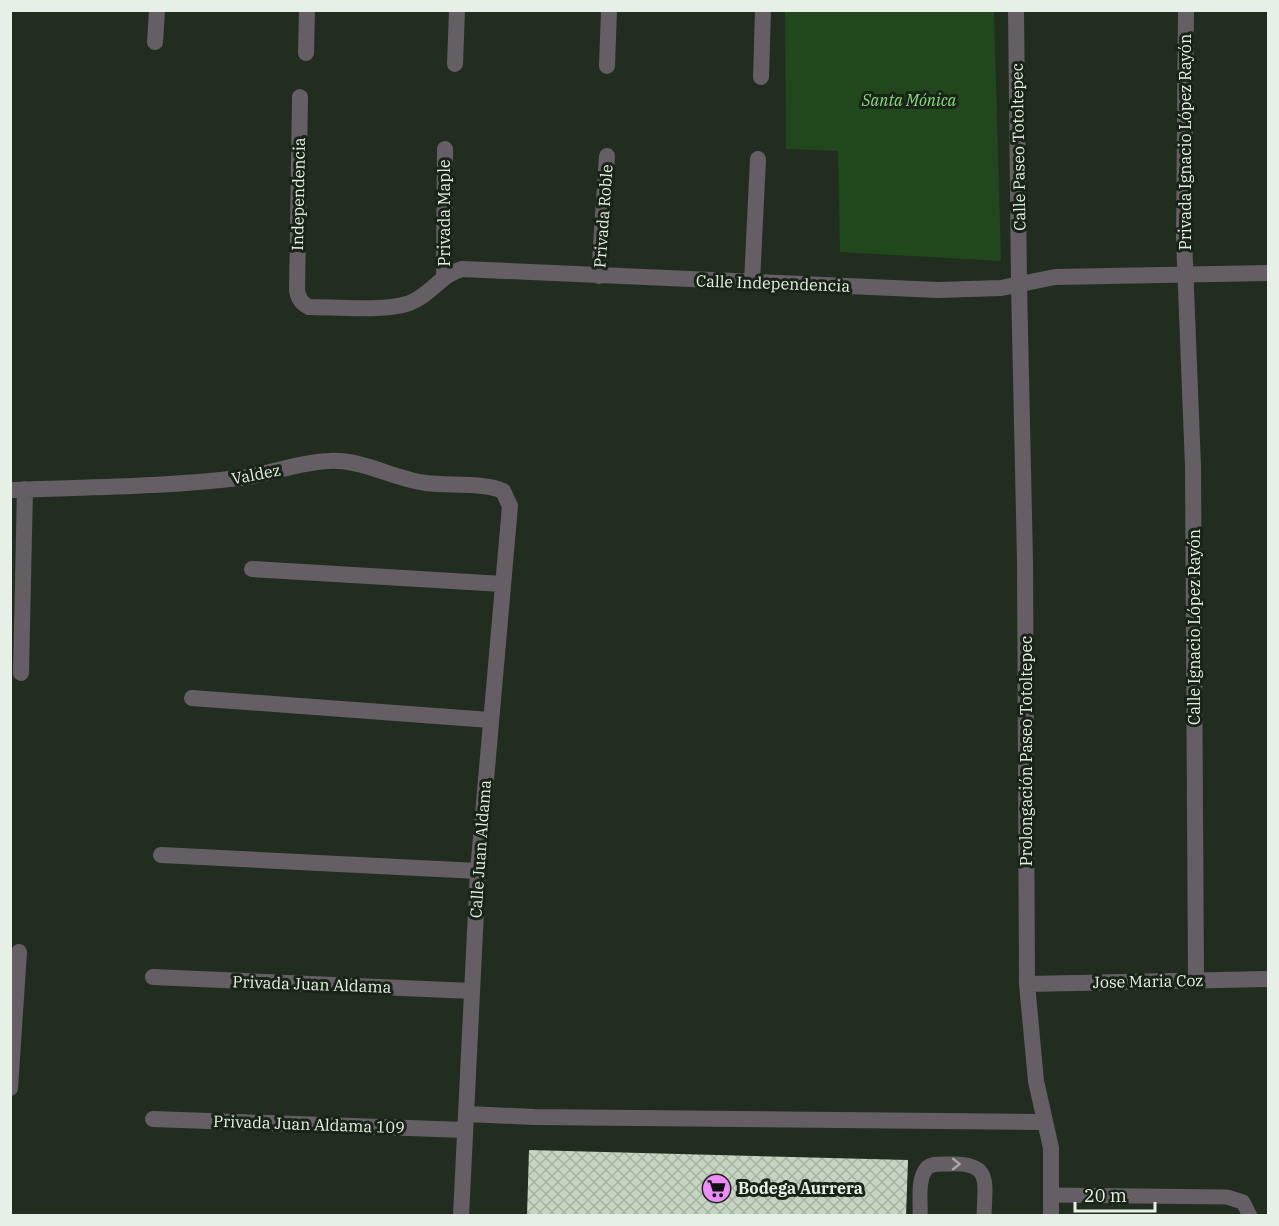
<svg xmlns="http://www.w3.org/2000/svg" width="1279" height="1226" font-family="'IBM Plex Serif',serif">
<defs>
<pattern id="building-cross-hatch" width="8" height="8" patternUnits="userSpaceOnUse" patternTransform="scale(1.5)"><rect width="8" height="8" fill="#c5d5c2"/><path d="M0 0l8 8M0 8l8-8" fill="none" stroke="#a5b2a3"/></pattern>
</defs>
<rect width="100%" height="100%" fill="#212e1f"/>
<path fill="#21471d" d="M 785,11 L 994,11 L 1001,261 L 840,252 L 838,151 L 786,149 Z"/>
<path fill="url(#building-cross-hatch)" d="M 529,1150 L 908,1160 L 906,1216 L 527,1216 Z"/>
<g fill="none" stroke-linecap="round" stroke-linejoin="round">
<path stroke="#655e65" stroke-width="15" d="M 1051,1195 L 1227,1197 L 1243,1202 L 1250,1216
M 920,1216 C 921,1202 917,1181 926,1169 C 931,1163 940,1164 948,1164 C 992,1162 985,1181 984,1216"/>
<path stroke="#655e65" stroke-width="16" d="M 1016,10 L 1019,284 L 1025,561 L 1027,984 L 1036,1081 L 1051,1148 L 1051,1216
M 1186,10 L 1184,238 L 1193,466 L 1196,980
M 155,42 L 157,10
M 306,53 L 307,10
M 455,64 L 457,10
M 607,66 L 609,10
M 761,77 L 763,10
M 300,97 L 297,291 C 299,299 301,303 309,307 C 335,307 395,313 416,300 C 433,291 443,274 462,269 L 938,290 L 1001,288 L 1055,277 L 1268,273
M 599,276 L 607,156
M 444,278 L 445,149
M 752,282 L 758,159
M 10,490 C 87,487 163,487 239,478 C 269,475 298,462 329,461 C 363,459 393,479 426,483 C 448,486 484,482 503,491 L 510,506 L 478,871 L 461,1216
M 252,569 L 503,584
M 21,673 L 25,489
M 192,698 L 490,720
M 161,855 L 478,871
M 153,977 L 471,991
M 1027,984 L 1268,979
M 10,1088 L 19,952
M 467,1114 L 534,1117 L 1043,1122
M 153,1119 L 465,1130"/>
</g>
<defs><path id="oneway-chevron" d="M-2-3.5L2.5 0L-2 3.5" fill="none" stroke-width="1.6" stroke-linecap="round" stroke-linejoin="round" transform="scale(1.5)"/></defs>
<use stroke="#a6a7a6" href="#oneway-chevron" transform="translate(956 1164) rotate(1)"/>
<defs>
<symbol id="supermarket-disc" viewBox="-11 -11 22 22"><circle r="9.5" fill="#ee8bf8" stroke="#182416"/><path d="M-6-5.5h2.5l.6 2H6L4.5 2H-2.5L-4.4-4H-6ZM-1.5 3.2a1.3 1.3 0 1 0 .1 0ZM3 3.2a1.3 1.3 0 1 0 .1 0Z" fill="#111"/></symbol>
</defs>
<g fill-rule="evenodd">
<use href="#supermarket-disc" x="700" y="1172" width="33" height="33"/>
</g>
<g text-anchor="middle" stroke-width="6" stroke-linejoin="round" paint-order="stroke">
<g font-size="16" font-style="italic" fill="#8bdc81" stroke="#182416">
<text x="909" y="106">Santa Mónica</text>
</g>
<g font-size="16" fill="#e7f0e6" stroke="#182416">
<text transform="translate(1185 142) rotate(-90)" y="6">Privada Ignacio López Rayón</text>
<text transform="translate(1018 147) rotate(-91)" y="6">Calle Paseo Totoltepec</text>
<text transform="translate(298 194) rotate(-89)" y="6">Independencia</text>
<text transform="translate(444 213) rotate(-90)" y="6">Privada Maple</text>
<text transform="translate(603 216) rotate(-86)" y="6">Privada Roble</text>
<text transform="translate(773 283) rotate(2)" y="6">Calle Independencia</text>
<text transform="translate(256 474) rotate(-11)" y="6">Valdez</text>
<text transform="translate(1194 627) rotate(-90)" y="6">Calle Ignacio López Rayón</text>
<text transform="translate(1026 751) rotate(-90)" y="6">Prolongación Paseo Totoltepec</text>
<text transform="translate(480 849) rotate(-86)" y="6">Calle Juan Aldama</text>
<text transform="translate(1148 981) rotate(-1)" y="6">Jose Maria Coz</text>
<text transform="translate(312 984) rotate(2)" y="6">Privada Juan Aldama</text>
<text transform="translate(309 1124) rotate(2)" y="6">Privada Juan Aldama 109</text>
</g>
<g font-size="16" font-weight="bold" fill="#e7f0e6" stroke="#182416" text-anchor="start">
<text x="738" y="1194">Bodega Aurrera</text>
</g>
</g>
<rect width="1279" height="1226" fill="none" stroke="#e7f0e6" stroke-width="24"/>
<path d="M1075 1202v9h80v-9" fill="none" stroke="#e7f0e6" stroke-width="3"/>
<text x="1084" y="1202" font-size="18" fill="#e7f0e6" stroke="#182416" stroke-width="4.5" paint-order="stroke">20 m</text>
</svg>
